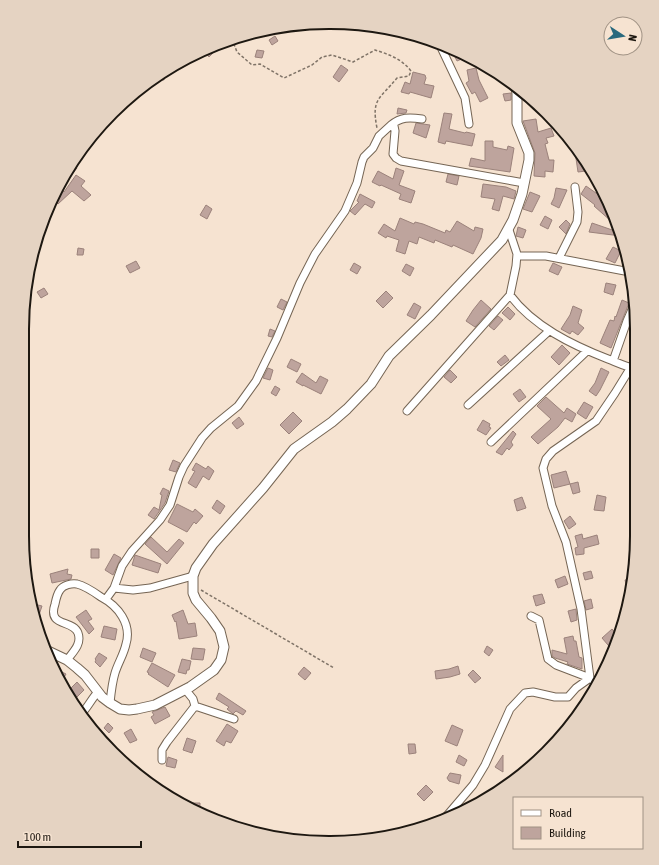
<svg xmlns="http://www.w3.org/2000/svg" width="659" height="865" font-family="'Asap Condensed',sans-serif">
<rect width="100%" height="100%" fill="#f6e3d1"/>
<path fill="#bea49d" stroke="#9b827b" d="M 275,36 L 278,41 L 272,45 L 269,40 Z
M 210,47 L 214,52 L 209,57 L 204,51 Z
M 450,47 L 464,54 L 464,58 L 457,61 Z
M 257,50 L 264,51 L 262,58 L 255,57 Z
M 341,65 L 348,70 L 339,82 L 333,77 Z
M 476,68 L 479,80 L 488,98 L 480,102 L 475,92 L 472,94 L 466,83 L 469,81 L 467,70 Z
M 413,72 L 425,75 L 426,78 L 424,84 L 434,86 L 431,98 L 410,92 L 409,94 L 401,92 L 405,82 L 410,84 Z
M 160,73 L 165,74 L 164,80 L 153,79 Z
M 511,93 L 511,100 L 505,101 L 503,94 Z
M 398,108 L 407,110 L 406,113 L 397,114 Z
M 444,113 L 452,114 L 449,129 L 465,133 L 466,132 L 475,134 L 472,146 L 446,141 L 445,144 L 438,142 Z
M 536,119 L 538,132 L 551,128 L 554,136 L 546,138 L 548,143 L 545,144 L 549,160 L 554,160 L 553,172 L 545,171 L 545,177 L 534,176 L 535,153 L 523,121 Z
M 416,123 L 430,125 L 426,138 L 413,133 Z
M 485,141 L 493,141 L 493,147 L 507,150 L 508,146 L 514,148 L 510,172 L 469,166 L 471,158 L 485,161 Z
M 574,145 L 584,157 L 586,171 L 578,172 Z
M 72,163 L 77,168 L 65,182 L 62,180 Z
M 396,168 L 404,171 L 399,185 L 415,191 L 411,203 L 399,199 L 401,194 L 381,185 L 380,186 L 372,182 L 378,171 L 393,179 Z
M 448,174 L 459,176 L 457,185 L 446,182 Z
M 76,175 L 85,181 L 81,186 L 91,195 L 84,201 L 72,191 L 58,204 L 52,198 L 53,195 L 60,188 L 64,192 Z
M 483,184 L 506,187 L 516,191 L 514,199 L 503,196 L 499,211 L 492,209 L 495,199 L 481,197 Z
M 586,186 L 606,200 L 620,229 L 594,206 L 595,205 L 581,194 Z
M 556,188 L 567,190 L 559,208 L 551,204 L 554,198 Z
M 530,192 L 540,196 L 532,212 L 523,209 Z
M 360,194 L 375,202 L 372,208 L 365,204 L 355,215 L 350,211 L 359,202 L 357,201 Z
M 206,205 L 212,209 L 207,219 L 200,215 Z
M 545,216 L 552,220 L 548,229 L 540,225 Z
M 400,218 L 414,224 L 415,222 L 423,224 L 445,233 L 446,230 L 450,232 L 457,221 L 474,231 L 475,227 L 483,229 L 481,238 L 473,254 L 453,245 L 452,247 L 435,240 L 434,243 L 419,237 L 417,244 L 409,241 L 405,254 L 396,251 L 399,240 L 387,236 L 386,238 L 378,233 L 384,224 L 395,231 Z
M 566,220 L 570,224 L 566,234 L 559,227 Z
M 592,223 L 621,233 L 621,236 L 589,232 Z
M 518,227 L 526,230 L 523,238 L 516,236 Z
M 613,247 L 621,251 L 615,263 L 606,259 Z
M 78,248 L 84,249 L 83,255 L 77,255 Z
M 136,261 L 140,268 L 130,273 L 126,266 Z
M 354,263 L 361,267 L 357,274 L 350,270 Z
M 553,263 L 562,267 L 558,275 L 549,271 Z
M 406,264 L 414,268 L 410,276 L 402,271 Z
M 606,283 L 616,285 L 613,295 L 604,292 Z
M 44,288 L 48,294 L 41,298 L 37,292 Z
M 386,291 L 393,298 L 383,308 L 376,301 Z
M 281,299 L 287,302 L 283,310 L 277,307 Z
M 481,300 L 491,309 L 475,327 L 466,321 L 473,310 Z
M 622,300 L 629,303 L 611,348 L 600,343 L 610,320 L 614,321 L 615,316 L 616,317 Z
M 414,303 L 421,307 L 415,319 L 407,315 Z
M 573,306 L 582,310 L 578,323 L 584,328 L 578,335 L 572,331 L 570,334 L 561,329 L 570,315 Z
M 508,307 L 515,314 L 510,320 L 502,313 Z
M 498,316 L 503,320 L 494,330 L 489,326 Z
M 270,329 L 275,331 L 272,337 L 268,336 Z
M 562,345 L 570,353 L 559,365 L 551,357 Z
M 505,355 L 509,360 L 501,366 L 497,362 Z
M 291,359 L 301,364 L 297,372 L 287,367 Z
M 268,368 L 273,370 L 270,380 L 263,378 Z
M 601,368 L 609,372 L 600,390 L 596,396 L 589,391 L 595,383 Z
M 450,370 L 457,377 L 451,383 L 444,377 Z
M 302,373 L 316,383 L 320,376 L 328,380 L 321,394 L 303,385 L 303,386 L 296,382 Z
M 275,386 L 280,389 L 276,396 L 271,393 Z
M 520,389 L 526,397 L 519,402 L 513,394 Z
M 546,397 L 564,413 L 567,408 L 576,414 L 572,422 L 565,418 L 558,427 L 538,444 L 531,437 L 551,419 L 537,406 Z
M 584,402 L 593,407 L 586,419 L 577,413 Z
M 293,412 L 302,421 L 289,434 L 280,425 Z
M 239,417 L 244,424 L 237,429 L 232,423 Z
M 483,420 L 490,424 L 489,427 L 491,428 L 486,435 L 477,430 Z
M 513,431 L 516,434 L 511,442 L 513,445 L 509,450 L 507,448 L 502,455 L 496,452 Z
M 173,460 L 180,463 L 176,472 L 169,470 Z
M 196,463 L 206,469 L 208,466 L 214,471 L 209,480 L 203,476 L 196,488 L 188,483 L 195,471 L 192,470 Z
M 566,471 L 570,484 L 554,488 L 551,475 Z
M 578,482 L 580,492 L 573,494 L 570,484 Z
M 163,488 L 169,491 L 165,503 L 154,519 L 148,515 L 154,507 L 159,510 L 162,495 L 160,494 Z
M 597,495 L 606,497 L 604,511 L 594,510 Z
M 522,497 L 526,508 L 517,511 L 514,500 Z
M 217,500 L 225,506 L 220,514 L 212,508 Z
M 177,504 L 193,512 L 195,509 L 203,516 L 196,524 L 194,522 L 187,532 L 168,522 Z
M 570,516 L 576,524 L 569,529 L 564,521 Z
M 582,534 L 583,539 L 597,535 L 599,544 L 584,548 L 584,554 L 576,555 L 575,548 L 578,547 L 575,536 Z
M 151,537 L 167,552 L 179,539 L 184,543 L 167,564 L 145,544 Z
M 91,549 L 99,549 L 99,558 L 91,558 Z
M 114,554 L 121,558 L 113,575 L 105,570 Z
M 135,555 L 161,564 L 158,573 L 132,565 Z
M 68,569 L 67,574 L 72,575 L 71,579 L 52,583 L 50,574 Z
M 591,571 L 593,578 L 585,580 L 583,573 Z
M 565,576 L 568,584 L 558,588 L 555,580 Z
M 634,578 L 632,584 L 629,596 L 625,580 Z
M 542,594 L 545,603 L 536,606 L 533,596 Z
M 591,599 L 593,608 L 586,610 L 584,601 Z
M 34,604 L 42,606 L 39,615 L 32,613 Z
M 576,609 L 577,620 L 571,622 L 568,611 Z
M 86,610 L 92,619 L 88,621 L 94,629 L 89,634 L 76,617 Z
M 183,610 L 188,624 L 195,623 L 197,636 L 179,639 L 176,621 L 175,622 L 172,615 Z
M 104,626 L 117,629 L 115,640 L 101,637 Z
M 612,629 L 618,636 L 614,652 L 602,638 Z
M 573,636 L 574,641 L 576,641 L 579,657 L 582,658 L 582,669 L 567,664 L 568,662 L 555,658 L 552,656 L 552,650 L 567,654 L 564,638 Z
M 487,646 L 493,650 L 489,656 L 484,652 Z
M 143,648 L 156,653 L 152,662 L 140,657 Z
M 193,648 L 205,649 L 203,660 L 191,659 Z
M 99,653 L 107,658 L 100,667 L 95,662 L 96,660 L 95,659 Z
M 182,659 L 191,661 L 189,670 L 187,670 L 186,674 L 178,672 Z
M 152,663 L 175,675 L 168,687 L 148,674 L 149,673 L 147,672 Z
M 458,666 L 460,674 L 450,677 L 436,679 L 435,671 L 449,669 Z
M 304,667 L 311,673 L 305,680 L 298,674 Z
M 54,668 L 66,674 L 61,683 Z
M 473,670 L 481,678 L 475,683 L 468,675 Z
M 77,682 L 84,690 L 76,698 L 68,691 Z
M 219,693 L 246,711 L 243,715 L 236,711 L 233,714 L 227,709 L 229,707 L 216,699 Z
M 165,707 L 170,716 L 155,724 L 151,717 L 154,715 L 152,712 Z
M 108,723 L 113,728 L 109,733 L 104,728 Z
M 227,724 L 238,731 L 231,743 L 226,741 L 224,746 L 216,741 Z
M 452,725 L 463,730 L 457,746 L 445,741 Z
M 131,729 L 137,740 L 130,743 L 124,733 Z
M 187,738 L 196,741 L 192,753 L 183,750 Z
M 408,744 L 415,744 L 416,753 L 409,754 Z
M 459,755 L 467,760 L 464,766 L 456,762 Z
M 503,755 L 503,772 L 495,767 Z
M 168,757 L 177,760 L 175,768 L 166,766 Z
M 450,773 L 461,775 L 459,784 L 449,781 L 447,778 Z
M 426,785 L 433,792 L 424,801 L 417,794 Z
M 193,803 L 200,803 L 200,814 L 193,811 Z"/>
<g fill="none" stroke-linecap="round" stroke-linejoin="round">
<defs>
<path id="minor" d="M 439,43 L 465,98 L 469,124
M 391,125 C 401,117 409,117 422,119
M 509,230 L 517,254 L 516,266 L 510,295 C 533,326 572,345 608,359 C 616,362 626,367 634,368
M 517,256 L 546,256 L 630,272
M 559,258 L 577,222 L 578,212 L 575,187
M 613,361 L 627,321 L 634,305
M 468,405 L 549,331
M 407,411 L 510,295
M 491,442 L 587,351
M 114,588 L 133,590 L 150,588 L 193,576
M 106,599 L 114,588 L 122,566 L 132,551 L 160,520 L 170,505 L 179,477 L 184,466 L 202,438 L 211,428 L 238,406 L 256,381 L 277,338 L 300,283 L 315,254 L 345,211 L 357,183 L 362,162 L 364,157 L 373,148 L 379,136 L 391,125 L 394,126 L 395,131 L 393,154 L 396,158 L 401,161 L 524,183
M 67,660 C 73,652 82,644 78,633 C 73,619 47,628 55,604 C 56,599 57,594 60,590 C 63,585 72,583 77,584 C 85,586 94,592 101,597 C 118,606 132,624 126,644 C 124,654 118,663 115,673 C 112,683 111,693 110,703
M 597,684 L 590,678 L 581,609 L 566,542 L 552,506 L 543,468 L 546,459 L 553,451 L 596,421 L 615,393 L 631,367
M 195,706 L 234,719
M 82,713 C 88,707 92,698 98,692
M 162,760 L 162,750 L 167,742 L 195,706 L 193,699 L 185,689
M 444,819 L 473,785 L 485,765 L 510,709 L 525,693 L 533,692 L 555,697 L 568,697 L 576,688 L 590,678 L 556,665 L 548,659 L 539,620 L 531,616"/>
<path id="tertiary" d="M 48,651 L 67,660 L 77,668 L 85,675 L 102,697 L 110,703 L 120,709 L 129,710 L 137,709 L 155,705 L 190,687 L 214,670 L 221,660 L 224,647 L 220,631 L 211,618 L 196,600 L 193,593 L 193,576 L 196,568 L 213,544 L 263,488 L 294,449 L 332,422 L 347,409 L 371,384 L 389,356 L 431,315 L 502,240 L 513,220 L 522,194 L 529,160 L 529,153 L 517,123 L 517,94 L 516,86"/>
</defs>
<use href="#minor" stroke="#756554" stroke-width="9"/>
<use href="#tertiary" stroke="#756554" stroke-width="11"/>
<path stroke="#7f7367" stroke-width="1.5" stroke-dasharray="3 2" stroke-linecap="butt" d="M 232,39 L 237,52 L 252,65 L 260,64 L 284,78 L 312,65 L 322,57 L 332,55 L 353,62 L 375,50 C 388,54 402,59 411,71 L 409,76 L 397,78 C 380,99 371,98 377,128
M 46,215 L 51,206 L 50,205
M 201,590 L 334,668"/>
<use href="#minor" stroke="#fff" stroke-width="7"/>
<use href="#tertiary" stroke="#fff" stroke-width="9"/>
</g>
<path d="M0 0H659V865H0ZM329 29H330A300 300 0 0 1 630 329V536A300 300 0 0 1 330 836H329A300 300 0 0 1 29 536V329A300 300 0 0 1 329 29Z" fill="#e5d3c2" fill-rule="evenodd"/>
<path fill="none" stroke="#1e1811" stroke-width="2" d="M329 29H330A300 300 0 0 1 630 329V536A300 300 0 0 1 330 836H329A300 300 0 0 1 29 536V329A300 300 0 0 1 329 29Z"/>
<rect x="513" y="797" width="130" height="52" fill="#f6e3d1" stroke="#a09284"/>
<rect x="521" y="810" width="20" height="6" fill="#ffffff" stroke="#a09284"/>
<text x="549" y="817" font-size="12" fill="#1e1811">Road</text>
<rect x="521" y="827" width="20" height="12" fill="#bea49d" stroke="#a09284"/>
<text x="549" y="837" font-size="12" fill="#1e1811">Building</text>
<g transform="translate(623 36) rotate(102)"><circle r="19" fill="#f6e3d1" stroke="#a09284"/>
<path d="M0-3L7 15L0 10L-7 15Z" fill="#29697d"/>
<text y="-6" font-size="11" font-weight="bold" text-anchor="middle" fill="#1e1811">N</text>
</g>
<path d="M18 841v6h123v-6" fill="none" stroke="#1e1811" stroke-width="2"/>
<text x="24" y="841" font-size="12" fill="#1e1811" stroke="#f6e3d1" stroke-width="3" paint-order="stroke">100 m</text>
</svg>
